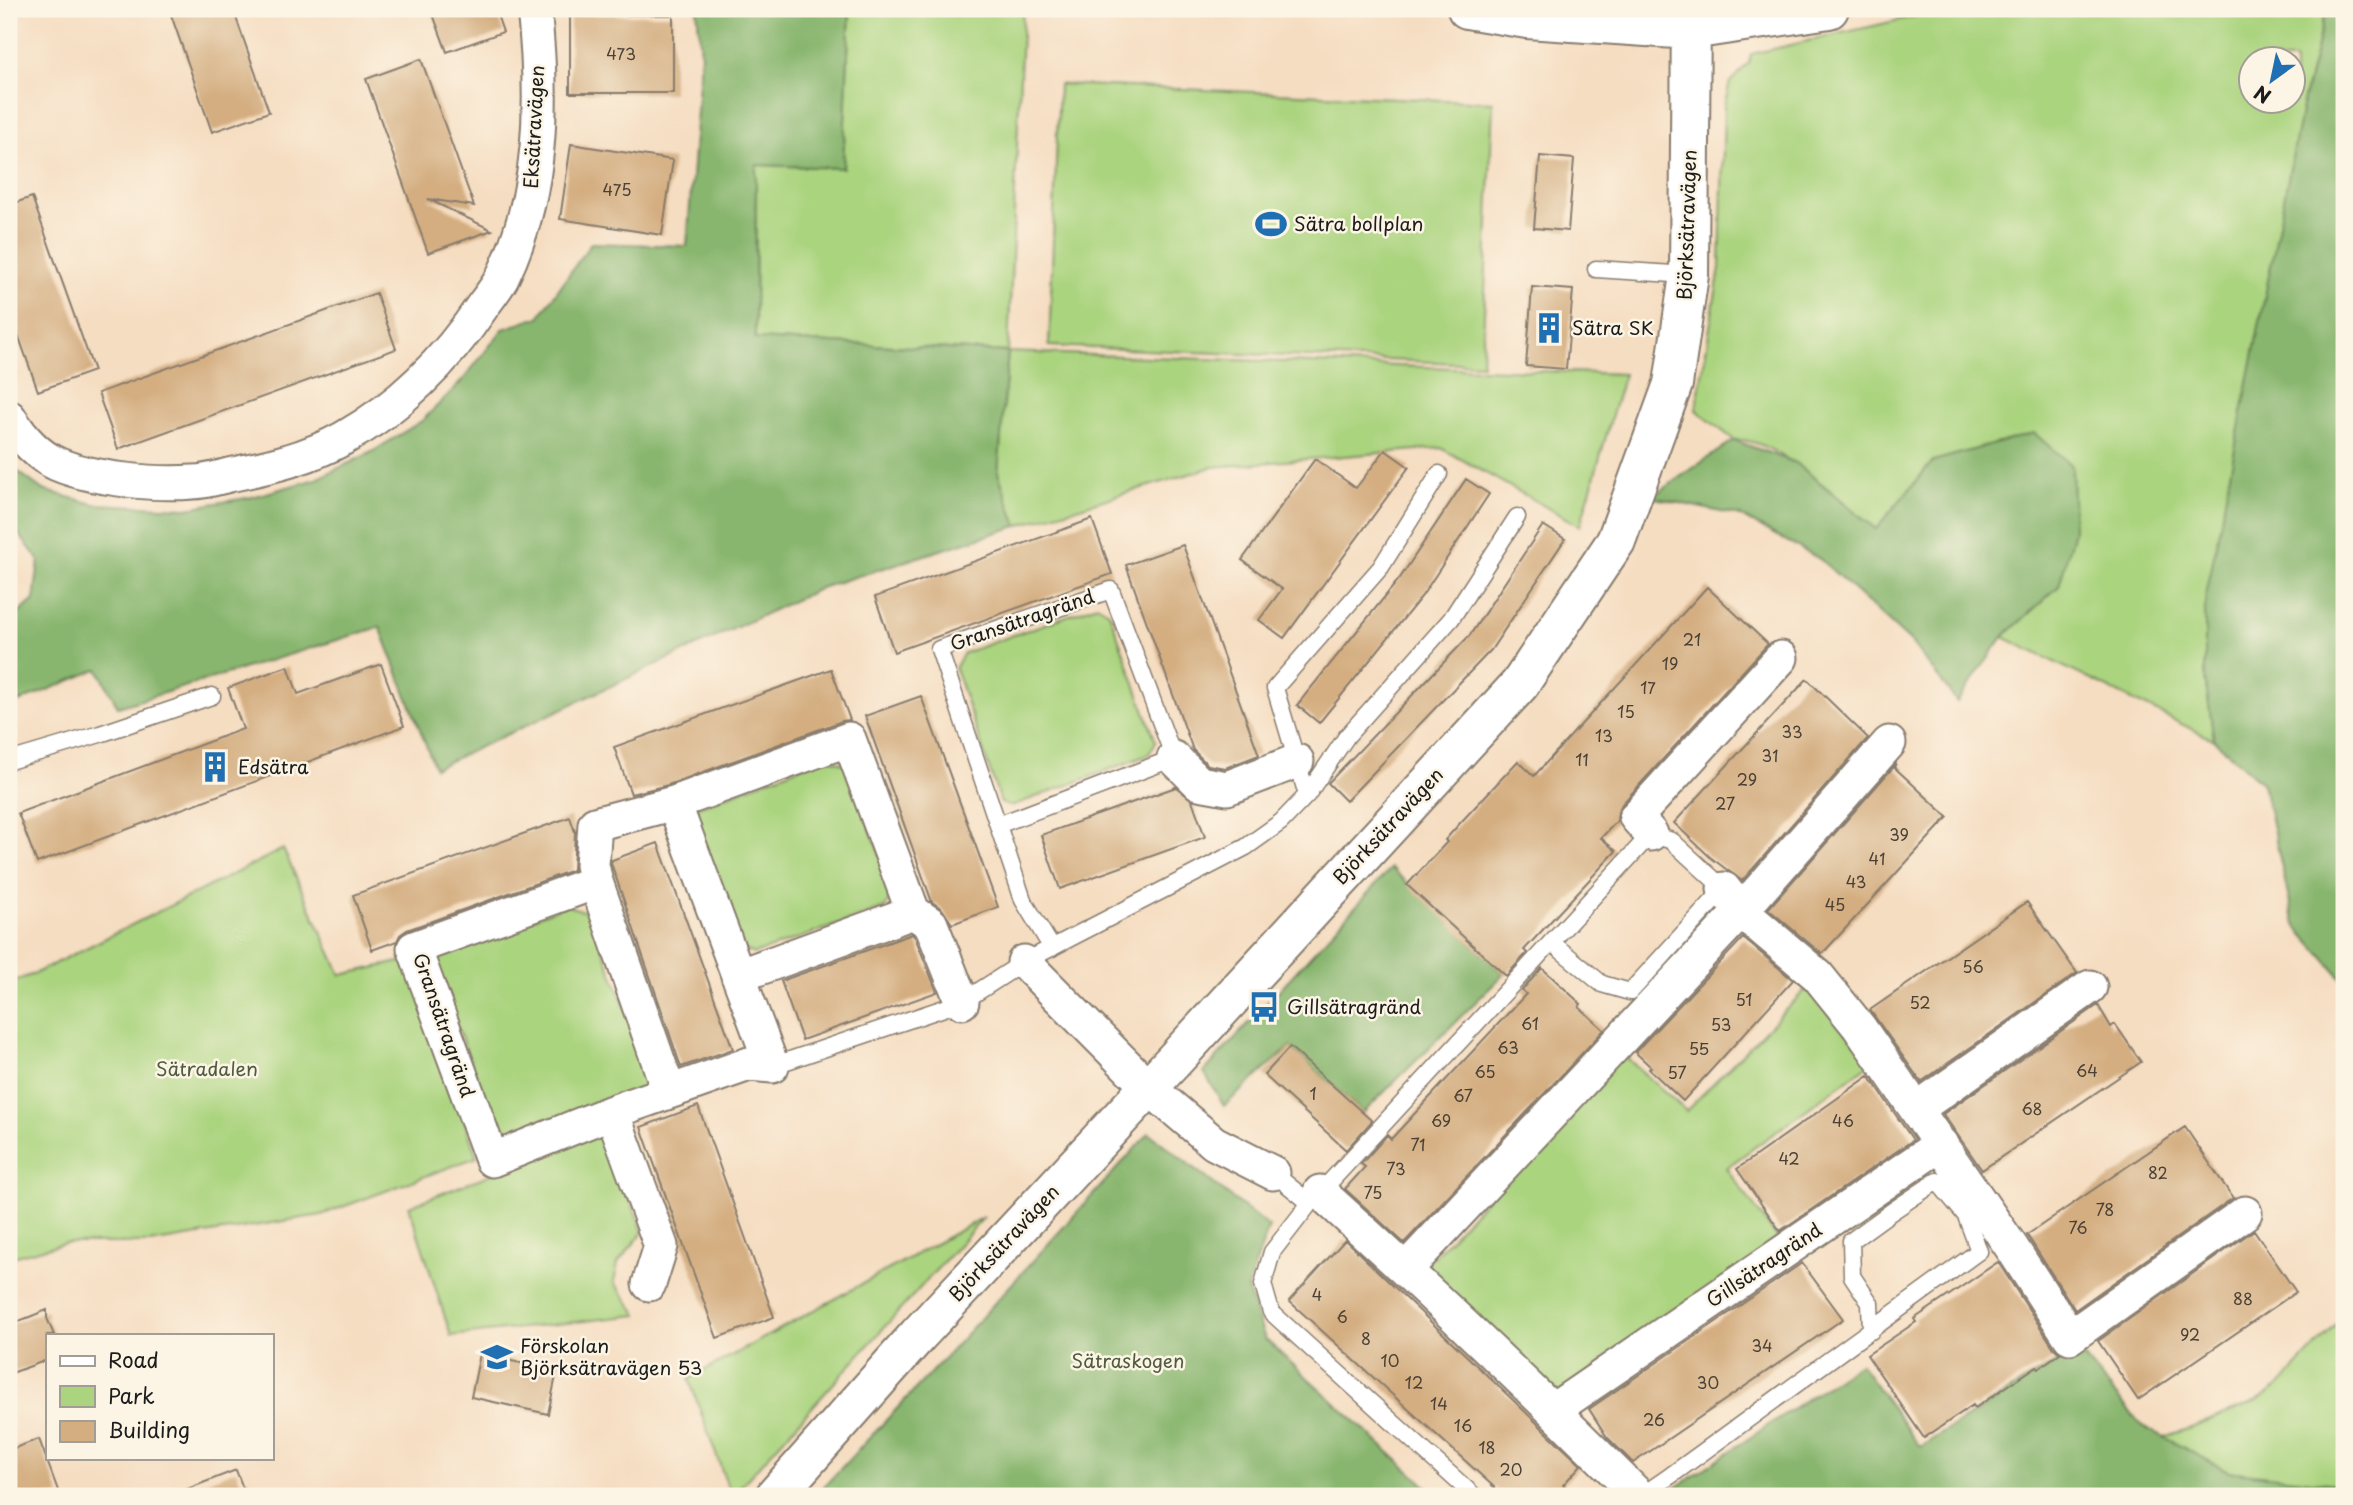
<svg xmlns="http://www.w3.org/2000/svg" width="2353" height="1505" font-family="'Playpen Sans',sans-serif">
<rect width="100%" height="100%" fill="#fcf5e5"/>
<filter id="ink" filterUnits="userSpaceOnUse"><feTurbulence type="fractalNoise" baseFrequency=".0143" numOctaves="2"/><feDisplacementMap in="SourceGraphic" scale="14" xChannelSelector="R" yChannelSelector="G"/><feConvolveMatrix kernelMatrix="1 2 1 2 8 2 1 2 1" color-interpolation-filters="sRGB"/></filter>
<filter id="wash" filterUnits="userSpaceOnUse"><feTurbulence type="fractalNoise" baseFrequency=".00686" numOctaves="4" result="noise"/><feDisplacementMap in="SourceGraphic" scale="28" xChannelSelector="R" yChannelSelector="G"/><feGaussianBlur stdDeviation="1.57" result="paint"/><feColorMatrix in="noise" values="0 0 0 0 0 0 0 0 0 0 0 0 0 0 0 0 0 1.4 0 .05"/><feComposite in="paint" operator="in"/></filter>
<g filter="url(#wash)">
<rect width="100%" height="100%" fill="#f5ddc1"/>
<path fill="#abd47f" stroke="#64784e" stroke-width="2" fill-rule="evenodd" d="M 850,9 L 1023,9 L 1008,352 L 1624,374 L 1580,526 L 1441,448 L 1212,467 L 1017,526 L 998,473 L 1008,352 L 755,339 L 756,165 L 843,168 Z
M 1947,9 L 2326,9 L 2302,107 L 2205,678 L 2214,740 L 2003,637 L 2059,586 L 1933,461 L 1876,530 C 1846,504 1773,435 1734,440 L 1696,410 L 1720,268 L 1724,107 L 1730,82 L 1749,63 L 1751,54 ZM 2252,60 L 2294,60 L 2294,102 L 2252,102 Z
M 1059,84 L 1493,102 L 1482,364 L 1049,346 Z
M 1097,605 L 1109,612 L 1156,742 L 1148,755 L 1012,806 L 1001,803 L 955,668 L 964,653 Z
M 826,757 L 845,764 L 894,891 L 885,908 L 754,954 L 742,949 L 696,825 L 698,807 Z
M 283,849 L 341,975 L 409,960 L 477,1157 L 321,1215 L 150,1243 L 65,1243 L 9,1258 L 9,983 L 34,974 Z
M 566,905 L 589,913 L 651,1075 L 642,1091 L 511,1137 L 499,1132 L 434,970 L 441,954 Z
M 1808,987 L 1872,1062 L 1726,1168 L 1781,1243 L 1559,1394 L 1428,1277 L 1428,1263 L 1620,1052 L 1686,1111 Z
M 594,1134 L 608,1143 L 643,1232 L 618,1263 L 614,1282 L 638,1315 L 451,1336 L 409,1206 Z
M 984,1217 L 732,1496 L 731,1496 L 689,1379 Z
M 2344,1316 L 2344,1496 L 1980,1496 L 2191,1428 L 2257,1401 L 2280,1385 Z"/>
<path fill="#88b66e" stroke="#526945" stroke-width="2" d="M 697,9 L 850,9 L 843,168 L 756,165 L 755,339 L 1008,352 L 998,473 L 1017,526 L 823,587 L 435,768 L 380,627 L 118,707 L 98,669 L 9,706 L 9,622 L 34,600 L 39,560 L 9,522 L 9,465 L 43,490 L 94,504 L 187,508 L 252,497 L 316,479 L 372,452 L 423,420 L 462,381 L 503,329 L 539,317 L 591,243 L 687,246 L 701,54 Z
M 2326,9 L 2344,9 L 2344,981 L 2295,925 L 2263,784 L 2214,740 L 2205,678 L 2205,601 L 2302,107 Z
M 2034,433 L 2072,466 L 2074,531 L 2059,586 L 2003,637 L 1957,702 L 1911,642 L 1820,559 L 1740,516 L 1651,497 L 1734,440 L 1796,463 L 1876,529 L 1933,461 Z
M 1391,868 L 1504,974 L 1363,1113 L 1290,1047 L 1224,1106 L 1204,1072 Z
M 1149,1133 L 1269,1227 L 1247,1288 L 1265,1339 L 1437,1496 L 815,1496 L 951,1351 Z
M 2077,1349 L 2142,1426 L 2228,1471 L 2344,1485 L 2344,1496 L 1664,1496 L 1860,1363 L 1920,1447 Z"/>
<g id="blocks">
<path fill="#d4ae81" d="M 169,9 L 233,9 L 269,112 L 212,132 Z
M 431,9 L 495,9 L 503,32 L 447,52 Z
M 570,15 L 673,15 L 673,93 L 570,93 Z
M 421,59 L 474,206 L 428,199 L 492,230 L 428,253 L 366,79 Z
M 571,144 L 673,160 L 662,235 L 560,219 Z
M 1540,156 L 1574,159 L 1568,231 L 1534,228 Z
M 32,197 L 94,371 L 38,391 L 9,309 L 9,205 Z
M 1532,287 L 1573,290 L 1566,369 L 1526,366 Z
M 376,293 L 396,349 L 118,449 L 98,393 Z
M 1385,450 L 1409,467 L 1284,638 L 1259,620 L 1282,589 L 1242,560 L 1315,459 L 1356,488 Z
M 1466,479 L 1489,494 L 1422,596 L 1319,723 L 1297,705 L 1400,578 Z
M 1092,519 L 1112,574 L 894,652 L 875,597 Z
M 1543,525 L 1565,539 L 1491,650 L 1346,801 L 1328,783 L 1470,635 Z
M 1183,545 L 1259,755 L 1225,768 L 1208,765 L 1193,750 L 1126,565 Z
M 1707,587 L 1768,644 L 1622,804 L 1618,812 L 1617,821 L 1601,838 L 1616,851 L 1524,950 L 1527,953 L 1506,976 L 1407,885 L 1447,842 L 1445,840 L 1461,822 L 1518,761 L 1534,776 Z
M 381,664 L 404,726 L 37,863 L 18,813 L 243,729 L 228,688 L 288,666 L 298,694 Z
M 831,669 L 850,720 L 842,721 L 668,785 L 631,794 L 614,747 Z
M 1807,679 L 1868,738 L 1742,881 L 1710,857 L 1674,823 Z
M 921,696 L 998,907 L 952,924 L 942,909 L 932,902 L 865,716 Z
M 1896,764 L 1894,767 L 1948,817 L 1822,954 L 1768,909 Z
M 1176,787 L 1192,800 L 1205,837 L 1060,889 L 1041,835 Z
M 570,817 L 575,832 L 573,870 L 407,930 L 400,935 L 397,941 L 372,950 L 353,895 Z
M 658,843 L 733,1049 L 681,1067 L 611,863 L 612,860 Z
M 2027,902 L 2077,973 L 1921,1082 L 1870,1010 Z
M 912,934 L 915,937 L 937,992 L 802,1040 L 781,981 Z
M 1743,938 L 1793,980 L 1683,1101 L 1649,1069 L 1651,1067 L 1635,1052 Z
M 1542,968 L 1581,1004 L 1579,1007 L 1604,1030 L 1404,1243 L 1345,1189 L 1365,1167 L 1361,1164 L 1387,1135 L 1391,1139 L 1526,994 L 1522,990 Z
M 2098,1005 L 2111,1027 L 2115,1024 L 2141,1062 L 1982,1170 L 1943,1114 Z
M 1290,1047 L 1372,1121 L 1346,1150 L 1264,1075 Z
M 1869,1076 L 1913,1140 L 1780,1231 L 1737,1169 Z
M 698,1106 L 774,1317 L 717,1338 L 641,1127 Z
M 2185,1127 L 2233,1198 L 2075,1310 L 2027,1235 Z
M 2254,1230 L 2296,1292 L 2138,1400 L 2098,1341 Z
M 1345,1240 L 1581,1465 L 1563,1485 L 1575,1496 L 1504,1496 L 1289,1301 Z
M 1998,1262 L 2054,1348 L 2060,1353 L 2039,1368 L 2037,1366 L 1975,1408 L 1973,1405 L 1924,1438 L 1867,1355 L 1916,1322 L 1914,1319 Z
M 1802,1263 L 1843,1319 L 1633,1463 L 1607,1437 L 1589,1409 Z
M 47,1310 L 47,1318 L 54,1335 L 47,1335 L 47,1360 L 9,1374 L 9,1325 Z
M 480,1354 L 557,1371 L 548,1414 L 471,1397 Z
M 39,1439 L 60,1496 L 9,1496 L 9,1450 Z
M 236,1470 L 246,1496 L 172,1496 L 172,1495 Z"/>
</g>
</g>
<g filter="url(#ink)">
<use href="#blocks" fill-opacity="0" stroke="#887c6e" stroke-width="2"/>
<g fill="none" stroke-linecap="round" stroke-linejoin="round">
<defs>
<path id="lane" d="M 1596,269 L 1689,275
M 9,761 L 100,734 L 212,696
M 1307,795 L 1275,688 L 1381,567 L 1439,474
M 998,825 L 1174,758 L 1111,590 L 939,649 L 1023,900 L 1052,948
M 772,1066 L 962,1002 L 1024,962 L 1246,847 L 1281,822 L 1307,795 L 1347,736 L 1451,619 L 1517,517
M 1273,1173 L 1310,1203 L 1272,1252 L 1263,1284 L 1271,1312 L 1474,1496
M 1317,1196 L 1651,834 L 1672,841 L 1724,889 L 1630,992 L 1602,984 L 1551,942
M 1641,1496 L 1670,1476 L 1979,1251 L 1966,1216 L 1937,1181 L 1891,1212 L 1851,1241 L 1852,1276 L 1870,1303 L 1871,1331"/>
<path id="street" d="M 9,417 C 20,435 37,455 57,464 C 92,479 155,485 193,482 C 205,482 217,478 229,475 C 268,467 309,458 344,438 C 401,406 448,358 484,304 C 490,296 497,287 502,278 C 543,194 544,100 534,9
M 1174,758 L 1199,783 L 1227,788 L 1297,761
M 1651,834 L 1636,817 L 1781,658
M 596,882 L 414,948 L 492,1160 L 612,1112
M 1724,889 L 1741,911 L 1889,743
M 913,912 L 931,924 L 962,1002
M 1024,962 L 1149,1088 L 1214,1143 L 1273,1173
M 669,1092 L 596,882 L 592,865 L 595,824 L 674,803 L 849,739 L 913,912 L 738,976
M 1918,1108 L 2090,987
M 1320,1192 C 1430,1291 1535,1392 1639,1496
M 1406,1269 L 1741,911 L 1818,976 L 1859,1027 L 2012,1248 L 2070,1337 L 2245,1213
M 649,1284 L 661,1246 L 612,1112 L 749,1064 L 772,1066 L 674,803
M 1553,1410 L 1941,1144"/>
<path id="secondary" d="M 1467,9 L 1527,19 L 1691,30 L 1829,9
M 775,1496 L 918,1335 L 1178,1056 L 1520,684 L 1616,541 L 1673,384 L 1689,275 L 1691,9"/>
</defs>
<use href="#lane" stroke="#887c6e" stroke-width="19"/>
<use href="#street" stroke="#887c6e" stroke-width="37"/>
<use href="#secondary" stroke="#887c6e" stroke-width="42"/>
<use href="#lane" stroke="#fff" stroke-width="16"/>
<use href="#street" stroke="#fff" stroke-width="33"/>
<use href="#secondary" stroke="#fff" stroke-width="38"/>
</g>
</g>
<defs>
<symbol id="stadium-bare" viewBox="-9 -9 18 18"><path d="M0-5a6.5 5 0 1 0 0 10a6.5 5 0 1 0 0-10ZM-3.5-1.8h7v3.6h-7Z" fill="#1f6fb2" stroke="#fcf5e5" stroke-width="2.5" paint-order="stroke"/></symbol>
<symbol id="building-bare" viewBox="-9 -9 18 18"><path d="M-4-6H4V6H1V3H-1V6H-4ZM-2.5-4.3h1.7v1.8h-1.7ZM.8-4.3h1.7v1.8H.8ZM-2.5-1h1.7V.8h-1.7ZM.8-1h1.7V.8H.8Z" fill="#1f6fb2" stroke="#fcf5e5" stroke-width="2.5" paint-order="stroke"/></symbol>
<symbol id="bus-bare" viewBox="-9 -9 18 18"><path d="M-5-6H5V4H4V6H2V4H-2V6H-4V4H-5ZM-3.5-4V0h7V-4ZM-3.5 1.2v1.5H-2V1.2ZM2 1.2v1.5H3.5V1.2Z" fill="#1f6fb2" stroke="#fcf5e5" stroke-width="2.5" paint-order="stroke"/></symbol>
<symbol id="school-bare" viewBox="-9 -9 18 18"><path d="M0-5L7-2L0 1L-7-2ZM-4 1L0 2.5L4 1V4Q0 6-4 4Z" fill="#1f6fb2" stroke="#fcf5e5" stroke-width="2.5" paint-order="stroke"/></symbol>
</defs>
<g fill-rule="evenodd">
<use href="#stadium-bare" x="1249" y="202" width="44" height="44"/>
<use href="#building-bare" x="1527" y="306" width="44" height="44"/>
<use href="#building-bare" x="193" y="745" width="44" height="44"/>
<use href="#bus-bare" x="1242" y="985" width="44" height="44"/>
<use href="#school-bare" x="475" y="1335" width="44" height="44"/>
</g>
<g text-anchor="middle" stroke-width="5" stroke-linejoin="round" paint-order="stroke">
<g font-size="16" fill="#4a4035">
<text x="621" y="60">473</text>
<text x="617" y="196">475</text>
<text x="1692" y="646">21</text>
<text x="1670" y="670">19</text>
<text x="1648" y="694">17</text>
<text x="1626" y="718">15</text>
<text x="1792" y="738">33</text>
<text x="1604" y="742">13</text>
<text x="1770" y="762">31</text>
<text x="1582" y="766">11</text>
<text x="1747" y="786">29</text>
<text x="1725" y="810">27</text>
<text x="1899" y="841">39</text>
<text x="1877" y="865">41</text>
<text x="1856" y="888">43</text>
<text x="1835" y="911">45</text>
<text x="1973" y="973">56</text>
<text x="1744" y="1006">51</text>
<text x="1920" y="1009">52</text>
<text x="1530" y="1030">61</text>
<text x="1721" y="1031">53</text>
<text x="1508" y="1054">63</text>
<text x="1699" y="1055">55</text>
<text x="2087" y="1077">64</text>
<text x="1485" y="1078">65</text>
<text x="1677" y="1079">57</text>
<text x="1313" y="1100">1</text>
<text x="1463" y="1102">67</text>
<text x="2032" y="1115">68</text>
<text x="1441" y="1127">69</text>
<text x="1843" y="1127">46</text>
<text x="1418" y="1151">71</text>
<text x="1789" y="1165">42</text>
<text x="1396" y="1175">73</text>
<text x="2158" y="1179">82</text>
<text x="1373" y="1199">75</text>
<text x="2105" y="1216">78</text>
<text x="2078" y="1234">76</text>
<text x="1317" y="1301">4</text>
<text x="2243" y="1305">88</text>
<text x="1342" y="1323">6</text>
<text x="2190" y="1341">92</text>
<text x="1366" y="1345">8</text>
<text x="1762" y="1352">34</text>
<text x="1390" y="1367">10</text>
<text x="1414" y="1389">12</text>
<text x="1708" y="1389">30</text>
<text x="1439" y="1410">14</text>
<text x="1654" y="1426">26</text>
<text x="1463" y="1432">16</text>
<text x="1487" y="1454">18</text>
<text x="1511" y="1476">20</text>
</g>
<g font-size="19" fill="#1c1c1c" stroke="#fcf5e5">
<text transform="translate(534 127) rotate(-87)" y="7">Eksätravägen</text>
<text transform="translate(1687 225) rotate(-88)" y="7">Björksätravägen</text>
<text transform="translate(1022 620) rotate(-19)" y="7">Gransätragränd</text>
<text transform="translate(1388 826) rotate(-47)" y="7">Björksätravägen</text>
<text transform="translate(444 1025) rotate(71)" y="7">Gransätragränd</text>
<text transform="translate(1004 1243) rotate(-47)" y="7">Björksätravägen</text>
<text transform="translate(1764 1265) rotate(-34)" y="7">Gillsätragränd</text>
</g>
<g font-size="19" fill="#1c1c1c" stroke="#fcf5e5" text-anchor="start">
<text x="1294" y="231">Sätra bollplan</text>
<text x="1572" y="335">Sätra SK</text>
<text x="238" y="774">Edsätra</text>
<text x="1287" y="1014">Gillsätragränd</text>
<text x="520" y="1353">Förskolan<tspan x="520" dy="22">Björksätravägen 53</tspan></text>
</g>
<g font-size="19" fill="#4e5c3f" stroke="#fcf5e5">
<text x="207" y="1076">Sätradalen</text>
<text x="1128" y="1368">Sätraskogen</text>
</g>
</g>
<rect width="2353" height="1505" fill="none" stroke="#fcf5e5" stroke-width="35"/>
<rect x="46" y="1334" width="228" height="126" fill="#fcf5e5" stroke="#a29e95" stroke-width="2"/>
<rect x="60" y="1356" width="35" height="10" fill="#ffffff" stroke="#a29e95" stroke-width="2"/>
<text x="108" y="1368" font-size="21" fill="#1c1c1c">Road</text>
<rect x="60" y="1386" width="35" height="21" fill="#abd47f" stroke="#a29e95" stroke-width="2"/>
<text x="108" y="1404" font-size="21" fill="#1c1c1c">Park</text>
<rect x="60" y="1421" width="35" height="21" fill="#d4ae81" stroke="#a29e95" stroke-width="2"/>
<text x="108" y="1438" font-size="21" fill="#1c1c1c">Building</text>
<g transform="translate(2272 80) rotate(213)"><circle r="33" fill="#fcf5e5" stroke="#a29e95" stroke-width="2"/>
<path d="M0-5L12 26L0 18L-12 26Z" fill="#1f6fb2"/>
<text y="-10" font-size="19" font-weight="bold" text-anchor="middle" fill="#1c1c1c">N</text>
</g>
</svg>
